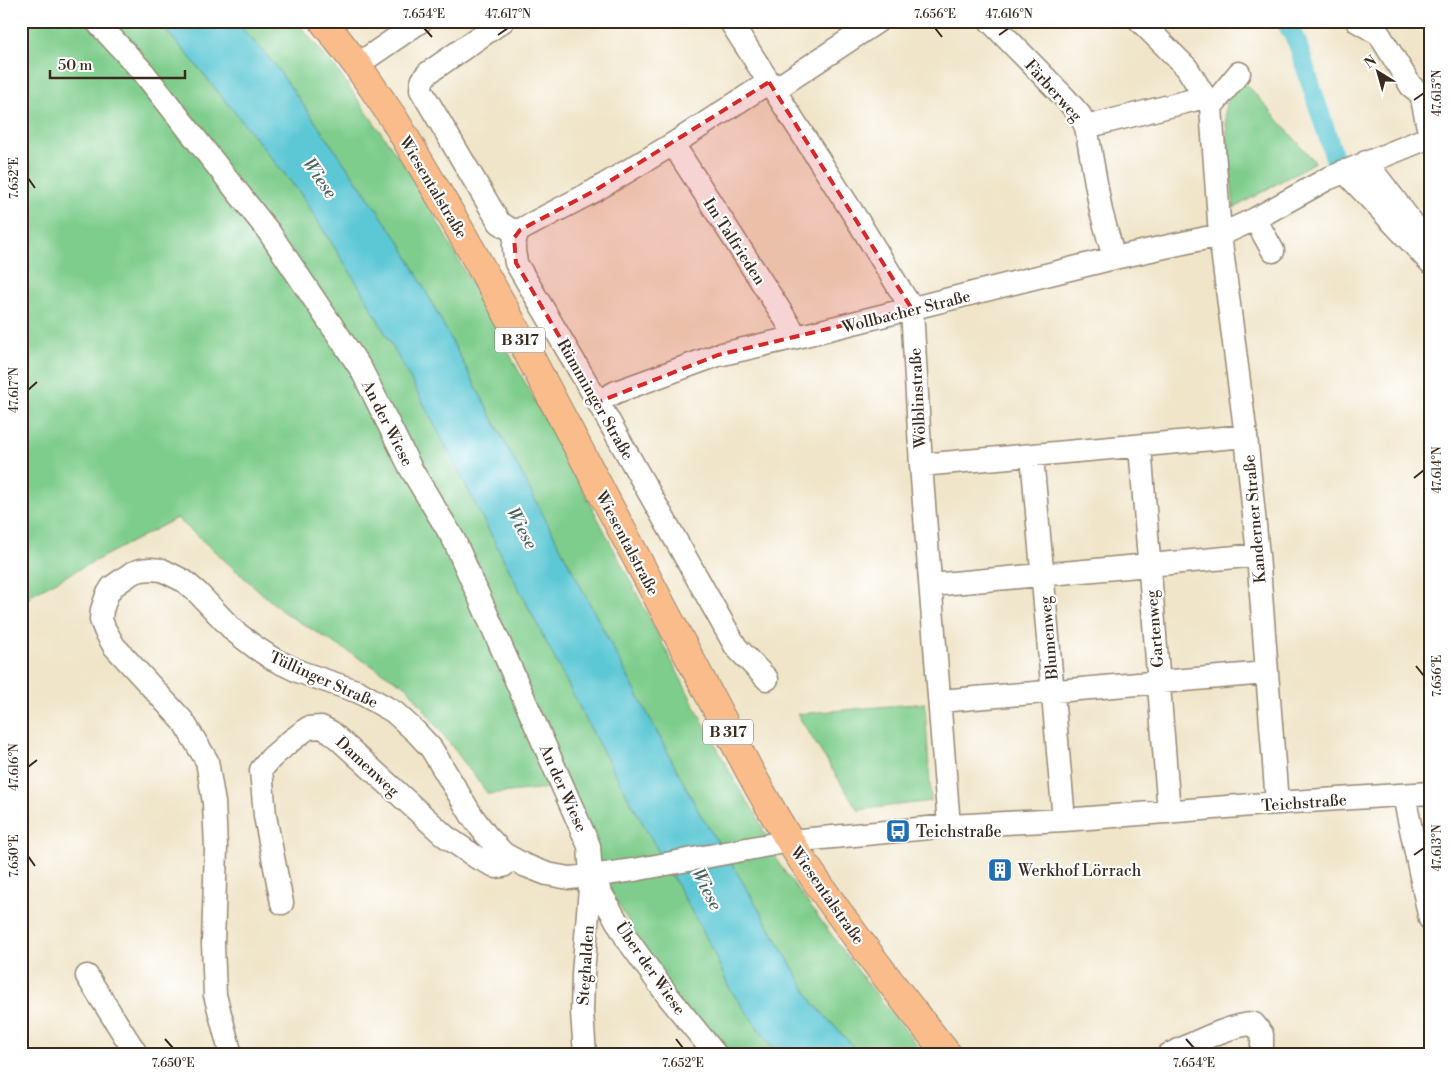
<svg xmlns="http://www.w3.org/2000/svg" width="1451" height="1076" font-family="'Libre Bodoni',serif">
<rect width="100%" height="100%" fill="#fff"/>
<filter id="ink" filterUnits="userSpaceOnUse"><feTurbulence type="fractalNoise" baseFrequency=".02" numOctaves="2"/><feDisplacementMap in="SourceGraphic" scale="10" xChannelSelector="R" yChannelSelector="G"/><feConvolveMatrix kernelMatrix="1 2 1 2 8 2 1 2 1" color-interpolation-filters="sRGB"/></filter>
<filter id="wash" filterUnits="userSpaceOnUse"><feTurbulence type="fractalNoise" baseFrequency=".0096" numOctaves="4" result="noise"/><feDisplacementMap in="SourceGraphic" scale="20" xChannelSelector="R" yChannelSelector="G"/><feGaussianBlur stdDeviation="1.12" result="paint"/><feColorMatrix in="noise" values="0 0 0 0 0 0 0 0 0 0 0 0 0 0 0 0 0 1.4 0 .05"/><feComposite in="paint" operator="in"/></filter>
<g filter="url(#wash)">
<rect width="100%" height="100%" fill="#f0e5c9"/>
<path fill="#7fcd8c" stroke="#5d7c55" d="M 21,21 L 157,21 L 189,56 L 300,193 L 364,294 L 427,410 L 596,739 L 711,946 L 728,986 L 777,1055 L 708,1055 L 549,788 L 488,794 L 407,687 L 283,612 L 177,518 L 32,594 L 21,608 Z
M 235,21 L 296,21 L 337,70 L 416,182 L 578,480 L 701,718 L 738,787 L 756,814 L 779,864 L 865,980 L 925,1055 L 861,1055 L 814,1004 L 744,884 L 700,814 L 401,244 L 275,65 Z
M 1243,80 L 1315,162 L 1234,208 L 1225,112 L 1226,101 Z
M 925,703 L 931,801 L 858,810 L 797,714 Z"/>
<path fill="#5dc8d5" stroke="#4c797a" d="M 157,21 L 235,21 L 275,65 L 401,244 L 700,814 L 744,884 L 814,1004 L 861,1055 L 777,1055 L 728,986 L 711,946 L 596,739 L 427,410 L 364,294 L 300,193 L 189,56 Z"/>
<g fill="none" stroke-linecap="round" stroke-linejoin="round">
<path stroke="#5dc8d5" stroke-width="19" d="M 1285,21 L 1297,42 L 1335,159"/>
</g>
</g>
<g filter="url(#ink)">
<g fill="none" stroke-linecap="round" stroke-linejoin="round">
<defs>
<path id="minor" d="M 96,21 L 144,73 L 269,232 L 361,369 L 411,469 L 454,540 L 589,846 L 591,876 L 583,974 L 582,1012 L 585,1055
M 503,21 L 428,73 C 422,79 421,83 421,90 L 499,222 L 511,230 L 520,230 C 511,243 514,249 516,263 L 598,402 L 736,647 L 767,679
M 730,21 L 858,221 L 912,309 L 921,465 L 949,826
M 990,21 L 1065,98 L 1080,115 L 1086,127 L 1101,211 L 1114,258
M 1140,21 L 1187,68 L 1211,107 L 1220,235 L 1246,436 L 1258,555 L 1277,803
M 1357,21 L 1379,34 L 1411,86 L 1421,94 L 1430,137
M 357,65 L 421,21
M 774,90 L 878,21
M 1211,107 L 1239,73
M 1086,127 L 1205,97
M 673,144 L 797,337
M 1366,162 L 1423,237
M 1344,171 L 1430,262
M 1255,219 L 1273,251
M 520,230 L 594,191 L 673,144 L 769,82
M 598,402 L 616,392 L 718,355 L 797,337 L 1114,258 L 1220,235 L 1255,219 L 1327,179 L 1430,137
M 1140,446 L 1169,812
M 1032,456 L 1064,820
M 921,465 L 1246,436
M 931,585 L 1258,555
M 940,701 L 1266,673
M 1404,796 L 1430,919
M 591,876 L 627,939 L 668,996 L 716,1055
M 282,903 L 265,816 L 261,770 L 271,758 L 288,743 L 308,728 L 321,727 L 331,732 L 445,836 L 476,857 L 497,867 L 503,866 L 513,859
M 87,976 L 137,1055
M 231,1055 L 215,995 L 213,944 L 216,848 L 214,803 L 207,761 L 183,721 L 114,646 L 105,630 L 101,620 L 102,610 L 107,595 L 112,587 L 132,573 L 141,570 L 150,569 L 162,570 L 184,581 L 198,593 L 234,631 L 255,647 L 273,659 L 300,672 L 359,692 L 394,712 L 416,732 L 431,748 L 472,816 L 487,836 L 504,854 L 524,865 L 547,874 L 569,878 L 591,876 L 634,870 L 790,841 L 865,834 L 949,826 L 1064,820 L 1277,803 L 1430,793
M 1168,1055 C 1191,1045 1230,1024 1254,1024 L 1262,1034 L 1262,1055"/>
<path id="major" d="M 323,21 L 357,65 L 394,119 L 453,218 L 503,306 L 748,768 C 765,799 782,830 802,860 C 847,927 897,992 948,1055"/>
</defs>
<use href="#minor" stroke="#968874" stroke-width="25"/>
<use href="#major" stroke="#968874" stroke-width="30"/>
<use href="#minor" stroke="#fff" stroke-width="22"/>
<use href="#major" stroke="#f9bc8a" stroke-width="28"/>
</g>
</g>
<path fill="#d62828" fill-opacity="0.2" stroke="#d62828" stroke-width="4" stroke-dasharray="10 6" stroke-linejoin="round" d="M 769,82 L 912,309 L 718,355 L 598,402 L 516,263 L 514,238 L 520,230 L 594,191 Z"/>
<path fill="none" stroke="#3b2a1e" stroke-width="2" d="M 424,28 L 432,37M 935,28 L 942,37M 498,35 L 508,28M 999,35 L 1009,28M 1414,100 L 1424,93M 28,178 L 35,188M 28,390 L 37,382M 1414,478 L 1424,470M 1416,666 L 1424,676M 28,767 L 37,760M 1414,855 L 1424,848M 28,856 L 35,866M 165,1039 L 173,1048M 676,1039 L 683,1048M 1186,1039 L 1194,1048"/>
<defs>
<symbol id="bus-square" viewBox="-11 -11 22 22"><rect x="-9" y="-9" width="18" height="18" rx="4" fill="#1f6fb2" stroke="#fff"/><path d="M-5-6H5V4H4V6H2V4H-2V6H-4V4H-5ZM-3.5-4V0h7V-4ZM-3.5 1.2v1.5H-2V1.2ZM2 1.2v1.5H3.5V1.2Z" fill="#fff"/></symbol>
<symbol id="building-square" viewBox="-11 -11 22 22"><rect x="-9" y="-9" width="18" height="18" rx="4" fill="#1f6fb2" stroke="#fff"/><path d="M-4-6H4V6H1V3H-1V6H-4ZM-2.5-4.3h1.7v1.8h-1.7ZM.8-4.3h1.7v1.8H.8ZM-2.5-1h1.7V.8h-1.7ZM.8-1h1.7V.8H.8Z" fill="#fff"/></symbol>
</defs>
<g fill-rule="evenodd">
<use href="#bus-square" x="884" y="817" width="28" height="28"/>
<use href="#building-square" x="986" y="856" width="28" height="28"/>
</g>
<g text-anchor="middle" stroke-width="4.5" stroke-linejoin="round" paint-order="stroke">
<g fill="#fff" stroke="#766a62" stroke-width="1">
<rect x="495" y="327.5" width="50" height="25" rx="4"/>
<rect x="703" y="719.5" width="50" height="25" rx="4"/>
</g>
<g font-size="15" font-weight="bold" fill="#3b2a1e">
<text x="520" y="345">B 317</text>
<text x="728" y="737">B 317</text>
</g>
<g font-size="16" fill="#3b2a1e" stroke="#fff">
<text transform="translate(1054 90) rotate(48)" y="6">Färberweg</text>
<text transform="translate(434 187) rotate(59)" y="6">Wiesentalstraße</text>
<text transform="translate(735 241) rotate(57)" y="6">Im Talfrieden</text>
<text transform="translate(906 311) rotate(-14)" y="6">Wollbacher Straße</text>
<text transform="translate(917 398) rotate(-93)" y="6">Wölblinstraße</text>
<text transform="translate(596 399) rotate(60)" y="6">Rümminger Straße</text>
<text transform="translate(388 423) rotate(63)" y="6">An der Wiese</text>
<text transform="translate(1254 519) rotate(-95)" y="6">Kanderner Straße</text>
<text transform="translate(628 543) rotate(62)" y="6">Wiesentalstraße</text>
<text transform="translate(1154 629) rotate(-95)" y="6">Gartenweg</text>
<text transform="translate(1048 638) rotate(-95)" y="6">Blumenweg</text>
<text transform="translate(324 679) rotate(24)" y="6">Tüllinger Straße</text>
<text transform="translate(368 766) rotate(43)" y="6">Damenweg</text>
<text transform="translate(564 788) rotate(66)" y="6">An der Wiese</text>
<text transform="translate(1304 802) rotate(-4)" y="6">Teichstraße</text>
<text transform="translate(828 895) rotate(55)" y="6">Wiesentalstraße</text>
<text transform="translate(585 965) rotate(-86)" y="6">Steghalden</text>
<text transform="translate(651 968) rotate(55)" y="6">Über der Wiese</text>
</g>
<g font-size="16" fill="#3b2a1e" stroke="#fff" text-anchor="start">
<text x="916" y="837">Teichstraße</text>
<text x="1018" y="876">Werkhof Lörrach</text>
</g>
<g font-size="18" font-style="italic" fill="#47615e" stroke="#fff">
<text transform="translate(320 178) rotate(55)" y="6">Wiese</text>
<text transform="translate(522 528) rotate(62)" y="6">Wiese</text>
<text transform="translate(707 889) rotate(63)" y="6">Wiese</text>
</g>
</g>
<rect width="1451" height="1076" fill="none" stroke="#fff" stroke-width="55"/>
<g transform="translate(1378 72) rotate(323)" stroke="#ffffff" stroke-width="4" paint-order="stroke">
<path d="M0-4L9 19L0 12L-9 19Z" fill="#3b2a1e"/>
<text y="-8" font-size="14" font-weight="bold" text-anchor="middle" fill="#3b2a1e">N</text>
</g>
<path d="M50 70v8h135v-8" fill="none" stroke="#3b2a1e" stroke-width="2.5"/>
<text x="58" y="70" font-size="15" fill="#3b2a1e" stroke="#ffffff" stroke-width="4" paint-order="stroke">50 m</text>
<rect x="28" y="28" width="1396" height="1020" fill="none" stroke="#3b2a1e" stroke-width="2"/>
<g font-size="12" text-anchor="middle" fill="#3b2a1e">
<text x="424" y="18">7.654°E</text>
<text x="508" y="18">47.617°N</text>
<text x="935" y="18">7.656°E</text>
<text x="1009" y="18">47.616°N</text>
<text transform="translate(1437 93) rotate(-90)" y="4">47.615°N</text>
<text transform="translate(14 178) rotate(-90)" y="4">7.652°E</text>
<text transform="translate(14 390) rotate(-90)" y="4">47.617°N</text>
<text transform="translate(1437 470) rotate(-90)" y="4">47.614°N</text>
<text transform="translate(1437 676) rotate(-90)" y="4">7.656°E</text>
<text transform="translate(14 767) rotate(-90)" y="4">47.616°N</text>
<text transform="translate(1437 848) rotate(-90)" y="4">47.613°N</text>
<text transform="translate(14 856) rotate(-90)" y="4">7.650°E</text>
<text x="173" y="1067">7.650°E</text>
<text x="683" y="1067">7.652°E</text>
<text x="1194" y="1067">7.654°E</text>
</g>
</svg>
